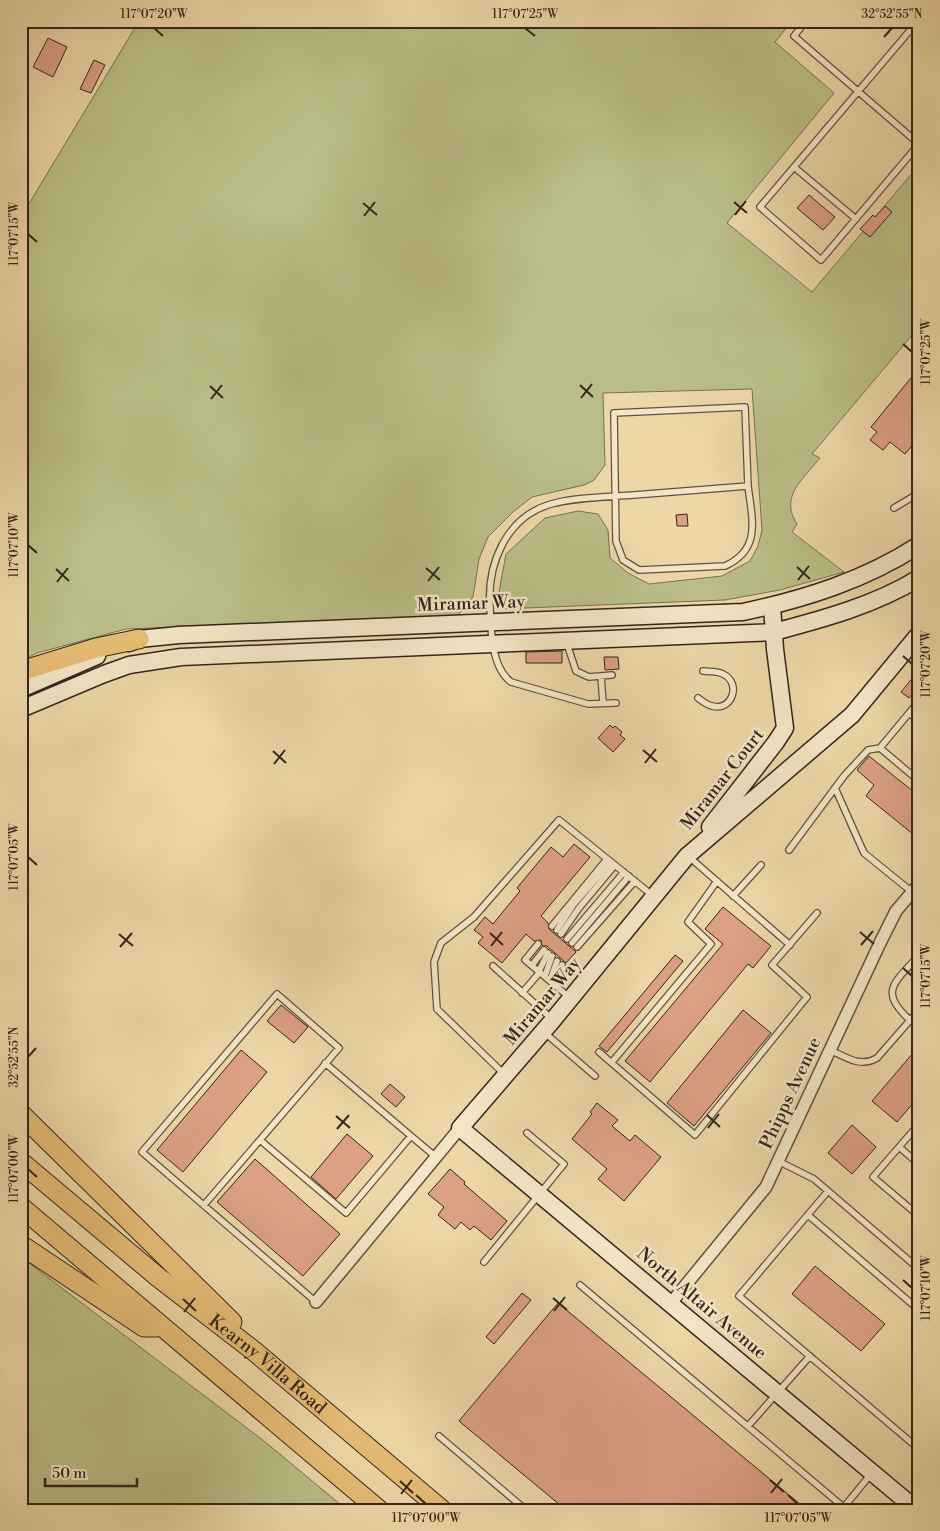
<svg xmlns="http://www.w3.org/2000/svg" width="940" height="1531" font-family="'Libre Bodoni',serif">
<rect width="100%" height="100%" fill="#edd7a7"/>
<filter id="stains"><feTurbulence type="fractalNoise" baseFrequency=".004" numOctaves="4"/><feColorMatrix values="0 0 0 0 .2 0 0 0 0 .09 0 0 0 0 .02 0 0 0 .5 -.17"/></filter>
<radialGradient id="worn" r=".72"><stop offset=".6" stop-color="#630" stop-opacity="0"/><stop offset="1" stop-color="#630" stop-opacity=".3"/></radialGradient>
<path fill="#babe86" stroke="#777152" d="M 139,21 L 792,21 L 775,42 L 834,93 L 727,223 L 812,292 L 919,165 L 919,327 L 812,454 L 820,458 C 803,479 779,497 797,524 L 792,532 L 844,572 L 780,590 L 725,600 L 500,609 L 499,592 L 506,554 L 545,518 L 578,511 L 598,514 L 608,530 L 610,558 L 628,573 L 649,584 L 722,576 L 750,561 L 758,546 L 762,530 L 752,389 L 603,393 L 605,465 L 594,480 L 584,485 L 532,497 L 513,512 L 488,537 L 479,559 L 473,597 L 467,607 L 455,617 L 126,629 L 37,653 L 21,661 L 21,217 Z
M 21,1257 L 264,1441 L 347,1510 L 21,1510 Z"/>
<path fill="#dca083" stroke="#34241e" d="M 48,38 L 67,47 L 53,77 L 33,67 Z
M 94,60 L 105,65 L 91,93 L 80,89 Z
M 809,195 L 835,217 L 823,230 L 797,208 Z
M 885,206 L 892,212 L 870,237 L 860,229 L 873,215 L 875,217 Z
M 919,368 L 919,437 L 905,454 L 890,442 L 883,450 L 870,440 L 877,432 L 871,427 Z
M 687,514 L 688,526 L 677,526 L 676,515 Z
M 562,651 L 562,663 L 526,663 L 526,652 Z
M 604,657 L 618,657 L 619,669 L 605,670 Z
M 919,670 L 919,686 L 909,698 L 901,692 Z
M 610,725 L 613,728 L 615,726 L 622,732 L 620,735 L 625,739 L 613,752 L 598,738 Z
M 869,756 L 919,796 L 919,839 L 866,796 L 874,785 L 857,770 Z
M 574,844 L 590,857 L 541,916 L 548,923 L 549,929 L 576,952 L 566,963 L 547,946 L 542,946 L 541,940 L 534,941 L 526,934 L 502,963 L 478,943 L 483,937 L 474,930 L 485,917 L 493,924 L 520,891 L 517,888 L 551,847 L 563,857 Z
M 723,907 L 771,946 L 753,968 L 748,964 L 650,1082 L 625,1061 L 723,944 L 705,929 Z
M 675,955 L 683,961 L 607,1052 L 599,1046 Z
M 281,1005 L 308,1027 L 294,1043 L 267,1021 Z
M 743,1010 L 771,1033 L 694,1126 L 667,1103 Z
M 919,1046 L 919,1096 L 897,1122 L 872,1101 Z
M 241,1050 L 267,1072 L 183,1172 L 157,1150 Z
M 390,1084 L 405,1097 L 396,1107 L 381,1094 Z
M 597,1103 L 618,1120 L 612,1126 L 630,1141 L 635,1135 L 661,1157 L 624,1201 L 598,1179 L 607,1169 L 572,1139 L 592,1114 L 590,1112 Z
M 852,1125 L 876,1147 L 852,1174 L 828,1153 Z
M 347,1134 L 373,1156 L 336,1199 L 311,1177 Z
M 255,1159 L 340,1234 L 303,1276 L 217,1202 Z
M 450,1169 L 465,1182 L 464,1184 L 507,1221 L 491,1240 L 474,1226 L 470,1230 L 461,1222 L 455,1229 L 438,1215 L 444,1207 L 428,1194 Z
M 815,1266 L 885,1324 L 861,1351 L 792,1294 Z
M 522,1293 L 531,1300 L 494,1344 L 486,1337 Z
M 558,1303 L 807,1510 L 566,1510 L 459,1421 Z"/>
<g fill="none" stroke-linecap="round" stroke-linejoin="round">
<defs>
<path id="lane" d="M 806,21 L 794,36 L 919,144
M 918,21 L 760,207 L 821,260 L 919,144
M 794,167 L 856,219
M 894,508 L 919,493
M 567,644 L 576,671 L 589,677 L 612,675
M 601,676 L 603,703
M 698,698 C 702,701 707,705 712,706 C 732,712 742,683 723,674 C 717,671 710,672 703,671
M 616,703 L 588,704 L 511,682 C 491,667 491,630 490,607 C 487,564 506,517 551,504 C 577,497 607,497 634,495 C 672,492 710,489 748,486 L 745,407 L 614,413 L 616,541 L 623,560 L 639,570 L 725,566 C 762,549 752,519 748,486
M 909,713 L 919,721
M 880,748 L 919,781
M 835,788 L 864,853 L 912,892
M 789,850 L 844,776 L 868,750 L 880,748 L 919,701
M 688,856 L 790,945
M 733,896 L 761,865
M 552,926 L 607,859
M 557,930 L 574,904 L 611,862
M 561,934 L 579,908 L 615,865
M 567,939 L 624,872
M 572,943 L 629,876
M 538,944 L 525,960 L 569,997
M 577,947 L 635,881
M 532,965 L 544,950
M 493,966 L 552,1019
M 539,971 L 548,953
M 545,976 L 552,956
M 550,981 L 557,961
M 557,986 L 562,965
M 522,993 L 540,972
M 910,1020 C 877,991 896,982 919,955
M 545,1033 L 595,1076
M 830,1050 C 846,1057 860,1068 877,1058 L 919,1010
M 599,1052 L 695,1135 L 807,997 L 772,965 L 817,913
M 612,1062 L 711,944 L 688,922 L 717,881
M 504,1074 L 437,1009 L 434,962 L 441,943 L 474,917 L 559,820 L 652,895
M 919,1124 L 873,1177 L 919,1216
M 411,1136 L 436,1157
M 260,1140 L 346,1213 L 411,1136 L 325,1063
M 899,1147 L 919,1164
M 778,1161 L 814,1179 L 919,1269
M 828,1191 L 739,1296 L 919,1449
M 204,1205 L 339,1048 L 277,994 L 142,1152 L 316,1302
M 808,1215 L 919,1310
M 484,1262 L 564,1164 L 527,1133
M 580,1285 L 847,1510
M 748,1426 L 810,1356
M 439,1436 L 526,1510
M 844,1507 L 871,1474"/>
<path id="street" d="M 316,1302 L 460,1128
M 671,1303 L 766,1187 L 880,943 L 896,911 L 919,884"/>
<path id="secondary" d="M 129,643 L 139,639 L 179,635 L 743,612 C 805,599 865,580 919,545
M 21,689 L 97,656
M 21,709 L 104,674 L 129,665 L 181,657 L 774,632 C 823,619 875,605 919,578
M 710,827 L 776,742 L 785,728 L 775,649 L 772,606
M 917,1510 L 460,1128 L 553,1020 L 687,856 L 852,715 L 919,634"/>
<g id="primary">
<path d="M 21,671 L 96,648 L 139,639"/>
<path d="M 21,1114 L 232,1322"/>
<path id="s1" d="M 21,1162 L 159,1278 L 254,1351 L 442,1510"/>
<path d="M 21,1207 L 379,1510"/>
<path d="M 21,1245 L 144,1327 L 156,1327"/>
</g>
</defs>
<use href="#lane" stroke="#625140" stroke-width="8"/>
<use href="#street" stroke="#625140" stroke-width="14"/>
<use href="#secondary" stroke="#34241e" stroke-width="19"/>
<use href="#primary" stroke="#34241e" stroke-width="21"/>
<use href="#lane" stroke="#f3e5c6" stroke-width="5.5"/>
<use href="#street" stroke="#f3e5c6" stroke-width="11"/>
<use href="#secondary" stroke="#f3e5c6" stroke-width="16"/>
<use href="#primary" stroke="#e6bc74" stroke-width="19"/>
</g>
<path fill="none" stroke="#34241e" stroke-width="2" d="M 154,28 L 163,36M 525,28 L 535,36M 884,37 L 892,28M 734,202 L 747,213M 363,203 L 377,215M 735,215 L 746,201M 364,216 L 375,202M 28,234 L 37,242M 903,344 L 912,352M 580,385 L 593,397M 210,386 L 223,398M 581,398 L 592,384M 211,399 L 222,385M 28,545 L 37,553M 797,567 L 810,579M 426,568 L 440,580M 56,569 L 69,581M 798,580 L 809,566M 428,581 L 439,567M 57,582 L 68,568M 903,656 L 912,664M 643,750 L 657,762M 273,751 L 286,763M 645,763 L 656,749M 274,764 L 285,750M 28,857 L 37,865M 860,932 L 874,944M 490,933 L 503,945M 119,934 L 133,946M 861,945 L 873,931M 491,946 L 502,932M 120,947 L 132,933M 903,968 L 912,976M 28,1057 L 36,1048M 707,1115 L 720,1127M 336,1116 L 350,1128M 708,1128 L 719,1114M 337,1129 L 349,1115M 28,1169 L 37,1177M 903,1280 L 912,1288M 553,1298 L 567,1310M 183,1299 L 196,1311M 554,1311 L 565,1297M 184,1312 L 195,1298M 770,1480 L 784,1492M 400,1481 L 413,1493M 771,1493 L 782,1479M 401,1494 L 412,1480M 416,1495 L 426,1504M 788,1495 L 798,1504"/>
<g text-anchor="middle" stroke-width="5" stroke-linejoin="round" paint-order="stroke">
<g font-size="18" fill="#34241e" stroke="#f3e5c6">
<text transform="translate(471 603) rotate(-2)" y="6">Miramar Way</text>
<text transform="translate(722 779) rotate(-52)" y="6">Miramar Court</text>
<text transform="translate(542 1001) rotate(-50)" y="6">Miramar Way</text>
<text transform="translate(790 1093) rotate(-65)" y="6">Phipps Avenue</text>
<text transform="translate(702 1303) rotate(40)" y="6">North Altair Avenue</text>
<text dy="6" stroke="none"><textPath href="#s1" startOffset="319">Kearny Villa Road</textPath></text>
</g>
</g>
<rect width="940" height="1531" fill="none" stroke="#edd7a7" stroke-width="55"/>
<path d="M45 1478v8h92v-8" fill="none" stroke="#34241e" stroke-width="2.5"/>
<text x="52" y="1478" font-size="15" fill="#34241e" stroke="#f3e5c6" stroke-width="4" paint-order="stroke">50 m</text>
<rect x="28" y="28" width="884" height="1476" fill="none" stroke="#34241e" stroke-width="2"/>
<g font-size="12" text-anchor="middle" fill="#34241e">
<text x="154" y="18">117°07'20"W</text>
<text x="525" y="18">117°07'25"W</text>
<text x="892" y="18">32°52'55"N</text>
<text transform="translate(14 234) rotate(-90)" y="4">117°07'15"W</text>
<text transform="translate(926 352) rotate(-90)" y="4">117°07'25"W</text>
<text transform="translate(14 545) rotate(-90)" y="4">117°07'10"W</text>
<text transform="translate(926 664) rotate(-90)" y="4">117°07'20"W</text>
<text transform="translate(14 857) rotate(-90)" y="4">117°07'05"W</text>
<text transform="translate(926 976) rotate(-90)" y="4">117°07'15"W</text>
<text transform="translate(14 1057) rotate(-90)" y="4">32°52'55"N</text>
<text transform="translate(14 1169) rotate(-90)" y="4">117°07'00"W</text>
<text transform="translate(926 1288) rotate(-90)" y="4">117°07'10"W</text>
<text x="426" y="1522">117°07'00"W</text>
<text x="798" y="1522">117°07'05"W</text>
</g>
<rect width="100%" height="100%" filter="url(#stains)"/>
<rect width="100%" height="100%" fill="url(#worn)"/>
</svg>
